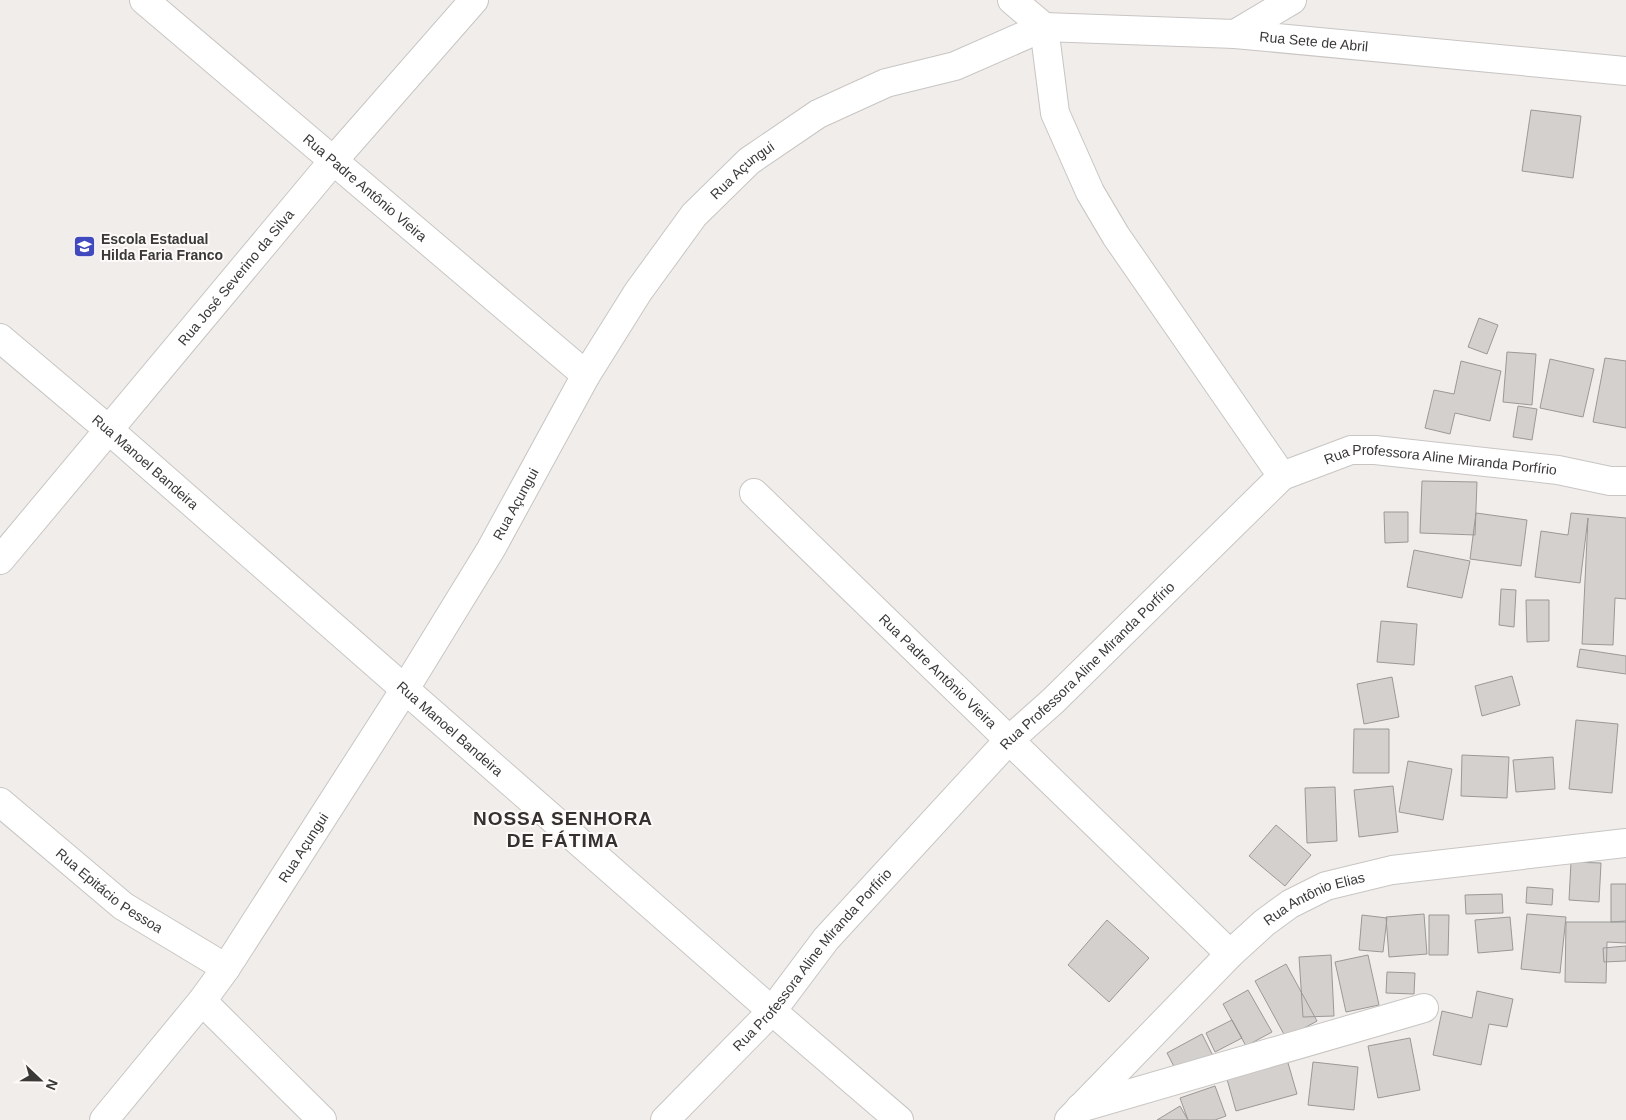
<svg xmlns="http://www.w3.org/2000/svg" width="1626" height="1120" font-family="Helvetica,sans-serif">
<rect width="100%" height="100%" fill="#f0edeb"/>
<path fill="#d3d0ce" stroke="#9b9997" d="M 1531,110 L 1581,116 L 1573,178 L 1522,171 Z
M 1479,318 L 1498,325 L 1487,354 L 1468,347 Z
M 1507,352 L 1536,354 L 1532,405 L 1503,402 Z
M 1605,358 L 1626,361 L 1626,428 L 1593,422 Z
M 1550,359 L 1594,369 L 1583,417 L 1540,408 Z
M 1461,361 L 1501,371 L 1490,421 L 1455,413 L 1450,434 L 1425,428 L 1434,390 L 1454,394 Z
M 1518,406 L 1537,409 L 1532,440 L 1513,437 Z
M 1422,481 L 1477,482 L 1475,535 L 1420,533 Z
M 1384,512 L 1408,512 L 1408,542 L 1385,543 Z
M 1476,513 L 1527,520 L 1521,566 L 1470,559 Z
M 1571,513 L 1626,518 L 1626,599 L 1615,598 L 1613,645 L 1582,644 L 1588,518 L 1580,583 L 1535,577 L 1541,531 L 1568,535 Z
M 1414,550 L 1470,561 L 1462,598 L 1407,587 Z
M 1501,589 L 1516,590 L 1514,627 L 1499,625 Z
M 1526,600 L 1549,600 L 1549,641 L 1527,642 Z
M 1381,621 L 1417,624 L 1414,665 L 1377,662 Z
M 1580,649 L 1626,656 L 1626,674 L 1577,667 Z
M 1512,676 L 1520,705 L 1482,716 L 1475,686 Z
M 1392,677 L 1399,717 L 1364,724 L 1357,684 Z
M 1576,720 L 1618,724 L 1612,793 L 1569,789 Z
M 1354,729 L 1389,729 L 1389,773 L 1353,773 Z
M 1462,755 L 1509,757 L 1507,798 L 1461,796 Z
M 1553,757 L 1555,789 L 1516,792 L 1513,760 Z
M 1408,761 L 1452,769 L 1443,820 L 1399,812 Z
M 1393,786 L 1398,832 L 1359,837 L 1354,790 Z
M 1335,787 L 1337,841 L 1307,843 L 1305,788 Z
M 1276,825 L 1311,855 L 1285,886 L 1249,856 Z
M 1571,862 L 1601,863 L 1599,902 L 1569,900 Z
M 1611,884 L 1626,884 L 1626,921 L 1611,922 Z
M 1527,887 L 1553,889 L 1552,905 L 1526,903 Z
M 1502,894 L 1503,913 L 1466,914 L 1465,895 Z
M 1424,914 L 1427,954 L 1389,957 L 1386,917 Z
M 1527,914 L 1566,917 L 1560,973 L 1521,969 Z
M 1362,915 L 1387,918 L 1383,952 L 1359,950 Z
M 1429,915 L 1449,915 L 1448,955 L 1429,955 Z
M 1510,917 L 1513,950 L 1478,953 L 1475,920 Z
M 1107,920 L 1149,958 L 1109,1002 L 1068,965 Z
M 1566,922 L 1626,922 L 1626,943 L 1607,942 L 1606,983 L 1565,982 Z
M 1626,946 L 1626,961 L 1604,962 L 1603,948 Z
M 1331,955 L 1334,1016 L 1303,1017 L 1299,957 Z
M 1368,955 L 1379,1005 L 1346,1012 L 1335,962 Z
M 1286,964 L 1317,1021 L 1286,1038 L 1255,981 Z
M 1387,972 L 1415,973 L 1414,994 L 1386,993 Z
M 1248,990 L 1272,1032 L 1246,1046 L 1223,1004 Z
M 1477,991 L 1513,999 L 1507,1027 L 1489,1024 L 1481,1065 L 1433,1055 L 1442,1011 L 1472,1018 Z
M 1232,1020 L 1242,1038 L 1215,1052 L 1206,1033 Z
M 1202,1034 L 1215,1060 L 1180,1078 L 1167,1053 Z
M 1410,1038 L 1420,1090 L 1378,1098 L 1368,1046 Z
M 1286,1056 L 1297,1094 L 1236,1111 L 1225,1072 Z
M 1313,1062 L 1358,1067 L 1354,1110 L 1308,1105 Z
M 1215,1086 L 1226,1116 L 1215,1120 L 1188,1120 L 1180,1098 Z
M 1180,1106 L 1188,1120 L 1157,1120 Z"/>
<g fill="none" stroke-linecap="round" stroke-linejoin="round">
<defs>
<g id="minor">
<path id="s1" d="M 144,0 L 586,375"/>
<path d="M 1012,0 L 1044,27 L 1055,113 L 1090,192 L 1116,236 L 1282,476"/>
<path d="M 1235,34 L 1292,0"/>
<path id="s2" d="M 0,338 L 109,430 L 772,1011 L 899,1120"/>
<path id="s3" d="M 754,493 L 1230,954"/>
<path id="s4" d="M 0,560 L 333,161 L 474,0"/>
<path id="s5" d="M 0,802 L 123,906 L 226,968"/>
<path d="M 202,1001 L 322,1120"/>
<path d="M 1080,1108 L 1424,1008"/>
<path id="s6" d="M 665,1120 L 772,1011 L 826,939 L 1008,741 L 1053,701 L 1282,476 L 1351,450 L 1375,450 L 1558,470 L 1610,481 L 1626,481"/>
<path id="s7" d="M 1069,1120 L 1230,954 L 1264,923 L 1290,904 L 1326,886 L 1392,870 L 1626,843"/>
</g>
<g id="major">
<path id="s8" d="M 104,1120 L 202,1001 L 226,968 L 405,689 L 491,549 L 586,375 L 638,292 L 694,215 L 749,161 L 818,114 L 886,83 L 955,66 L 1044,27 L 1235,34 L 1626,71"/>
</g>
</defs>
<use href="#minor" stroke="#c8c5c3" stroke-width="30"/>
<use href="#major" stroke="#c8c5c3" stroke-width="30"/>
<use href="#minor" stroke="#fff" stroke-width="28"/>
<use href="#major" stroke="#fff" stroke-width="28"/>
</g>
<defs>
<symbol id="school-square" viewBox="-11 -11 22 22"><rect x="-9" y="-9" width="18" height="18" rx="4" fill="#404abe" stroke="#fdfaf8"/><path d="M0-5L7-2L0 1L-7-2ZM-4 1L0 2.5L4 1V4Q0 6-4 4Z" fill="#fff"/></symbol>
</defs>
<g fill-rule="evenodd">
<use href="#school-square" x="72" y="234" width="25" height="25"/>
</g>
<g text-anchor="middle" stroke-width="4" stroke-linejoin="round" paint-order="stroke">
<g font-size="14" fill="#3a3938" stroke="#fdfaf8">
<text dy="5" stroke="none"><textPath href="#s8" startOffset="1756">Rua Sete de Abril</textPath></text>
<text dy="5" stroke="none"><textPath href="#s8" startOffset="1148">Rua Açungui</textPath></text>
<text dy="5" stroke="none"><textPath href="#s1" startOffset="290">Rua Padre Antônio Vieira</textPath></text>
<text dy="5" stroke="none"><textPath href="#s4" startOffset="368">Rua José Severino da Silva</textPath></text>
<text dy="5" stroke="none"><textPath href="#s2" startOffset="191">Rua Manoel Bandeira</textPath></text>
<text dy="5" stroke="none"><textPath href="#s6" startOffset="1056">Rua Professora Aline Miranda Porfírio</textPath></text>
<text dy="5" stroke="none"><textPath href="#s8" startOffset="742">Rua Açungui</textPath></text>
<text dy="5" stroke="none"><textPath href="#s6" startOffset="621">Rua Professora Aline Miranda Porfírio</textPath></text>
<text dy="5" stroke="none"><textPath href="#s3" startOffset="256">Rua Padre Antônio Vieira</textPath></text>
<text dy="5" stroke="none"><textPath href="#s2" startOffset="596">Rua Manoel Bandeira</textPath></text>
<text dy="5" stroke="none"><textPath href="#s8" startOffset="338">Rua Açungui</textPath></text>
<text dy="5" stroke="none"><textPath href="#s5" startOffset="141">Rua Epitácio Pessoa</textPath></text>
<text dy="5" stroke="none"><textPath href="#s7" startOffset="334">Rua Antônio Elias</textPath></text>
<text dy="5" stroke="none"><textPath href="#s6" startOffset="218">Rua Professora Aline Miranda Porfírio</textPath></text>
</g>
<g font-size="14" font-weight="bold" fill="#3a3938" stroke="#fdfaf8" text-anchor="start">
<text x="101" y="244">Escola Estadual<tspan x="101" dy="16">Hilda Faria Franco</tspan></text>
</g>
<g font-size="19" font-weight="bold" letter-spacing="1" fill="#343130" stroke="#fdfaf8">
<text x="563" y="825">NOSSA SENHORA<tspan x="563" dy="22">DE FÁTIMA</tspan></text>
</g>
</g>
<g transform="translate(40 1080) rotate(112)" stroke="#fdfaf8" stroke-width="4" paint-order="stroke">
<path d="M0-4L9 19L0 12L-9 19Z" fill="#3a3938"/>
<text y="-8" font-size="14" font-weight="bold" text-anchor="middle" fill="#3a3938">N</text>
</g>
</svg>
